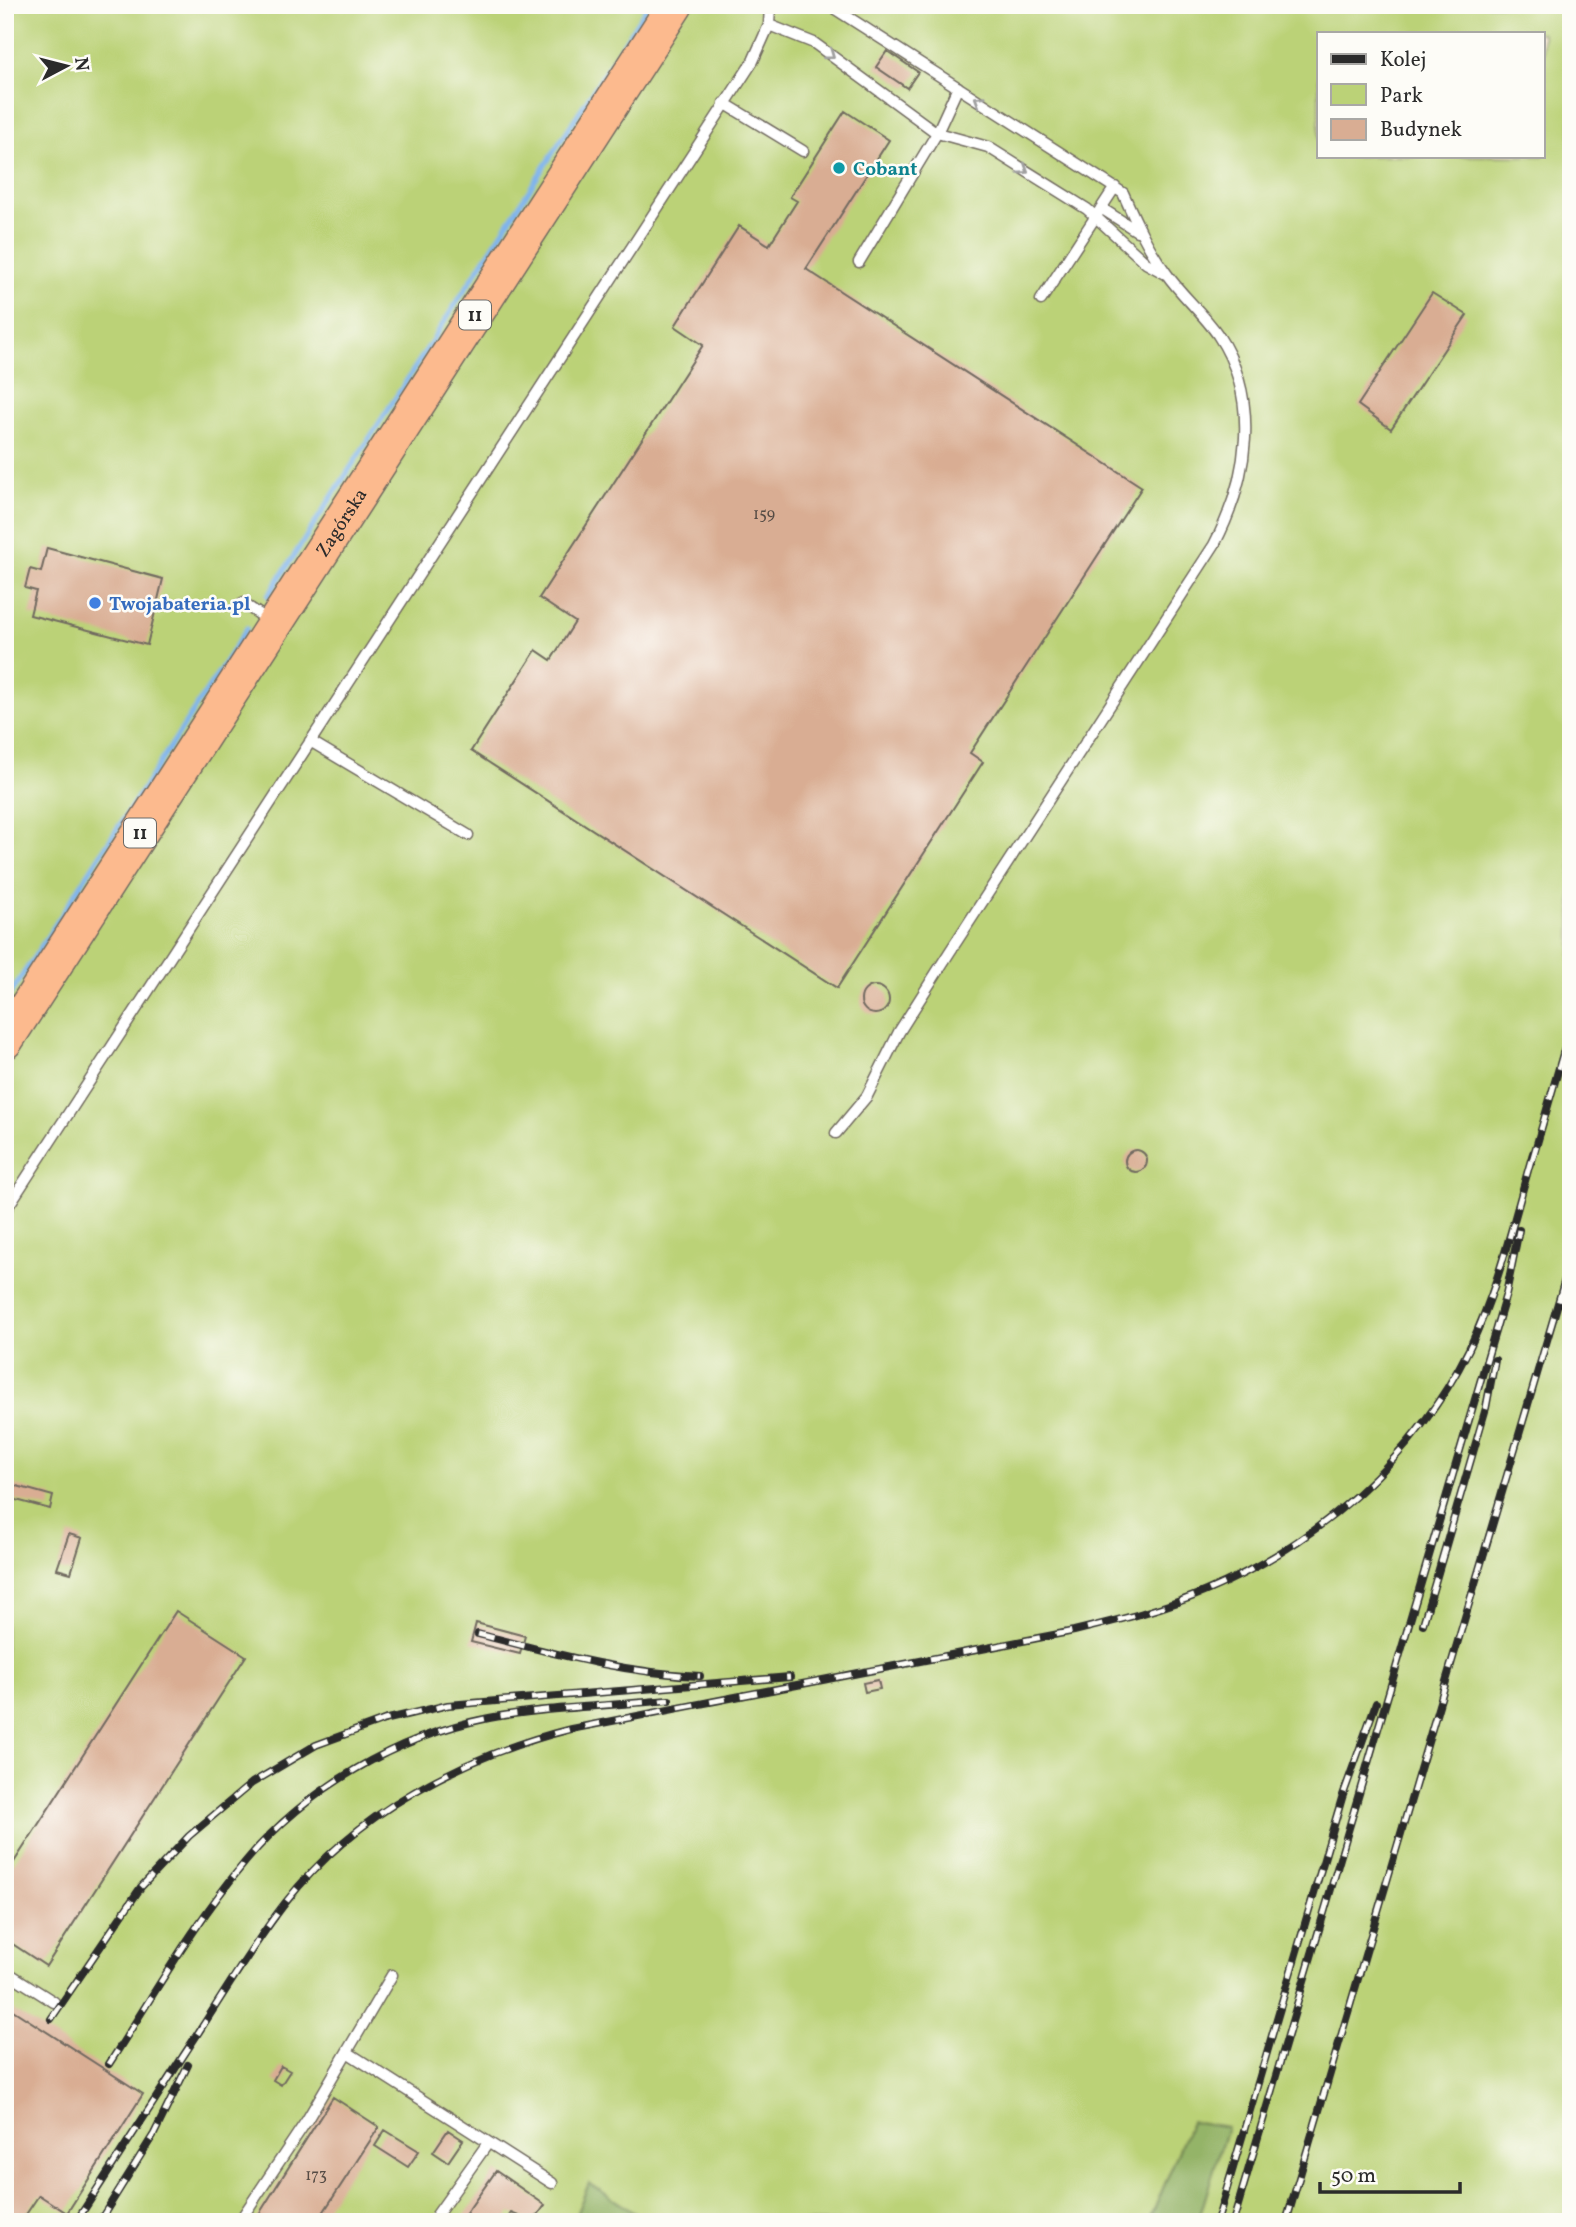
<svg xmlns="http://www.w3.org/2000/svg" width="1576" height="2227" font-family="Vollkorn,serif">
<rect width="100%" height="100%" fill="#fdfcf7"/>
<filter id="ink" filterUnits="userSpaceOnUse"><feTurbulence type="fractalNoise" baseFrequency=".0143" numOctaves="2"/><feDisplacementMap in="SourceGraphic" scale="14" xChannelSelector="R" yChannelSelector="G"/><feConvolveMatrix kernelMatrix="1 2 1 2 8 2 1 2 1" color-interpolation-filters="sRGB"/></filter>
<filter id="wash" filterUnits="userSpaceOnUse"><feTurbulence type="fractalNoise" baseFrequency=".00686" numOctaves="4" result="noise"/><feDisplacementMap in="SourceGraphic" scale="28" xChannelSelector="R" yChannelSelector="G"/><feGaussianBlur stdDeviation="1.57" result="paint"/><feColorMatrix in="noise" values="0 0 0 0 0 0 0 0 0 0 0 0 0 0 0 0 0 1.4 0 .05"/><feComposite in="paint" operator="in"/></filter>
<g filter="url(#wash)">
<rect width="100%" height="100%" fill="#f2dfc1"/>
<path fill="#bbd277" stroke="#737e51" stroke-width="2" fill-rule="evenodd" d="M 5,5 L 1571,5 L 1571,2222 L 5,2222 ZM 1319,33 L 1543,33 L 1543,156 L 1319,156 Z"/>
<path fill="#94b468" stroke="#60704a" stroke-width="2" d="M 1191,2121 L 1227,2127 L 1198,2222 L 1149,2222 Z
M 589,2183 L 648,2222 L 573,2222 Z"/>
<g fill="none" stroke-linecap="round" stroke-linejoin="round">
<path stroke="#7fb4ed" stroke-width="5" d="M 268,596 L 648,5
M 5,1002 L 247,628"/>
</g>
<g id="blocks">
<path fill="#d9ad93" d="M 887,51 L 918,72 L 907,88 L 876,67 Z
M 845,111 L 889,140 L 806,269 L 1142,487 L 970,753 L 983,762 L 837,988 L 471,751 L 536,650 L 551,660 L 575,622 L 539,598 L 703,345 L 675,326 L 739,226 L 769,245 L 797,201 L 790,197 Z
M 1432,293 L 1467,315 L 1391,429 L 1358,405 Z
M 47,548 L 163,579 L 147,645 L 30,615 L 36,591 L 25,588 L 30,569 L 41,572 Z
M861 1000a14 14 0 1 1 28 0a14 14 0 1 1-28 0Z
M1125 1161a11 11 0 1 1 22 0a11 11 0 1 1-22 0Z
M 6,1483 L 53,1496 L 50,1509 L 5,1497 Z
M 69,1534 L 82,1538 L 71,1573 L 57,1569 Z
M 176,1611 L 246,1656 L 46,1966 L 5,1939 L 5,1876 Z
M 476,1623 L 525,1636 L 520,1654 L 471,1642 Z
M 878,1680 L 880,1689 L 865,1692 L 863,1683 Z
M 5,2005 L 143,2094 L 67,2213 L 39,2195 L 23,2219 L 28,2222 L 5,2222 Z
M 281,2066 L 290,2071 L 281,2085 L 273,2080 Z
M 333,2097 L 379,2127 L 317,2222 L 254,2222 Z
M 385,2130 L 419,2151 L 408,2167 L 375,2146 Z
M 448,2130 L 463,2140 L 448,2162 L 433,2152 Z
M 496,2171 L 545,2205 L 533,2222 L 511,2213 L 505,2222 L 460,2222 Z"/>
</g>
</g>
<g filter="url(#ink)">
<use href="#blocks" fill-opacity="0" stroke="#716a60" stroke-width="2"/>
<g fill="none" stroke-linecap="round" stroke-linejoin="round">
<defs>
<path id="service" d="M 829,5 L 1123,193 C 1135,220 1148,249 1166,273 C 1181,295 1202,312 1218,335 C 1261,400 1248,480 1214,545 L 949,953 L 899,1032 L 867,1096 L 836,1133
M 769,25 L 814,43 L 937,133 L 988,147 L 1087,209 L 1146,263 L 1166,274
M 724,103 L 803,151
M 1101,208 L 1137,231
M 859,262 L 937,133 L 958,87
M 1041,300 L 1115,187
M 242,603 L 270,621
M 310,741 L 468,835
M 5,1211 L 753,61 L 769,25 L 770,5
M 5,1971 L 54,2002
M 347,2052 L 552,2183
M 239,2222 L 307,2120 L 392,1975
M 432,2222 L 488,2143"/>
<g id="trunk">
<path id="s1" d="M 5,1041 L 675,5"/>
</g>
</defs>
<use href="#service" stroke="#716a60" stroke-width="13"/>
<use href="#trunk" stroke="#716a60" stroke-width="38"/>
<use href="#service" stroke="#fff" stroke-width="10"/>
<use href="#trunk" stroke="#fcba8e" stroke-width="35"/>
<defs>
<path id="rail" d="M 1532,1161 L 1571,1026
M 1423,1624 L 1486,1408 L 1495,1360
M 478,1634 C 552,1653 623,1673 700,1676
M 51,2019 L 141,1887 L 189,1836 L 252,1783 L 316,1745 L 384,1720 L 448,1705 L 790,1677
M 109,2064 C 153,1996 194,1923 246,1861 C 306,1789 397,1736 489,1718 C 548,1707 609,1706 669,1700
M 76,2222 C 117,2158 159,2094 200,2030 C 228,1987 254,1943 286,1902 C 356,1812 463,1756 571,1729 L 1074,1631 C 1119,1620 1164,1609 1206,1591 C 1317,1544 1415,1458 1469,1349 C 1499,1287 1514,1218 1533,1153
M 99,2222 L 154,2134 L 188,2065
M 1217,2222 L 1342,1798 L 1376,1703
M 1233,2222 L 1506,1294 L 1519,1230
M 1286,2222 L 1571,1259"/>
</defs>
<use href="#rail" stroke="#2b2b2b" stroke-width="8"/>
<use href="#rail" stroke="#fdfcf7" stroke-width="5" stroke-dasharray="16" stroke-linecap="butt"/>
</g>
<defs><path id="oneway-chevron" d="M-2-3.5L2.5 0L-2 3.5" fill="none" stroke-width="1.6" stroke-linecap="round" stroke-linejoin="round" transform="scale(1.75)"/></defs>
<g stroke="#a0a0a0">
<use href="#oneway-chevron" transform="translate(830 55) rotate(36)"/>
<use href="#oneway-chevron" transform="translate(979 100) rotate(-148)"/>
<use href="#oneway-chevron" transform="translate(1024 170) rotate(33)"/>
</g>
</g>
<circle fill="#0f9aa8" stroke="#fdfcf7" stroke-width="2.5" cx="839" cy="168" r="7"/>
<circle fill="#3f7fe0" stroke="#fdfcf7" stroke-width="2.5" cx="95" cy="603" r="7"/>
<g text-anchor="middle" stroke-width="5" stroke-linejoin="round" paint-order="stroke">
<g font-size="16" fill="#564c45">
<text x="764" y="519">159</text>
<text x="316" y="2180">173</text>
</g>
<g fill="#fdfcf7" stroke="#6a6a68" stroke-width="2">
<rect x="459" y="300.5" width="32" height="29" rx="5"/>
<rect x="124" y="818.5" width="32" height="29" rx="5"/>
</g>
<g font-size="18" font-weight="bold" fill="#2b2b2b">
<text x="475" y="321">11</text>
<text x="140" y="839">11</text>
</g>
<g font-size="19" font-weight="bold" fill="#0d838f" stroke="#fdfcf7" text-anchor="start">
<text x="853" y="175">Cobant</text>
</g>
<g font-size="19" fill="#2b2b2b" stroke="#fdfcf7">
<text dy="7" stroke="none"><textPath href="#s1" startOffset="618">Zagórska</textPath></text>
</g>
<g font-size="19" font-weight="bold" fill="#366cbe" stroke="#fdfcf7" text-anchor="start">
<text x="109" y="610">Twojabateria.pl</text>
</g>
</g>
<rect width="1576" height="2227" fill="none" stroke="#fdfcf7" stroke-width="28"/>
<rect x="1317" y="32" width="228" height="126" fill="#fdfcf7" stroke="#a9a8a5" stroke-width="2"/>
<rect x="1331" y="54" width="35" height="10" fill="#2b2b2b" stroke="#a9a8a5" stroke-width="2"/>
<text x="1380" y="66" font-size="21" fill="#2b2b2b">Kolej</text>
<rect x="1331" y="84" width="35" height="21" fill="#bbd277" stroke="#a9a8a5" stroke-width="2"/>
<text x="1380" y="102" font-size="21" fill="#2b2b2b">Park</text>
<rect x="1331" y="119" width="35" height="21" fill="#d9ad93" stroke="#a9a8a5" stroke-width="2"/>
<text x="1380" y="136" font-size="21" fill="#2b2b2b">Budynek</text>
<g transform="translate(66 66) rotate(83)" stroke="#fdfcf7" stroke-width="5" paint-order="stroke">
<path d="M0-5L12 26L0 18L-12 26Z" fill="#2b2b2b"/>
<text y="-10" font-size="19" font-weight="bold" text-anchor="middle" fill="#2b2b2b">N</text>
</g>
<path d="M1320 2182v10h140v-10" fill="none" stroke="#2b2b2b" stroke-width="3.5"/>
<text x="1331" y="2182" font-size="21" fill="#2b2b2b" stroke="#fdfcf7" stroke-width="5" paint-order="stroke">50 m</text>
</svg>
